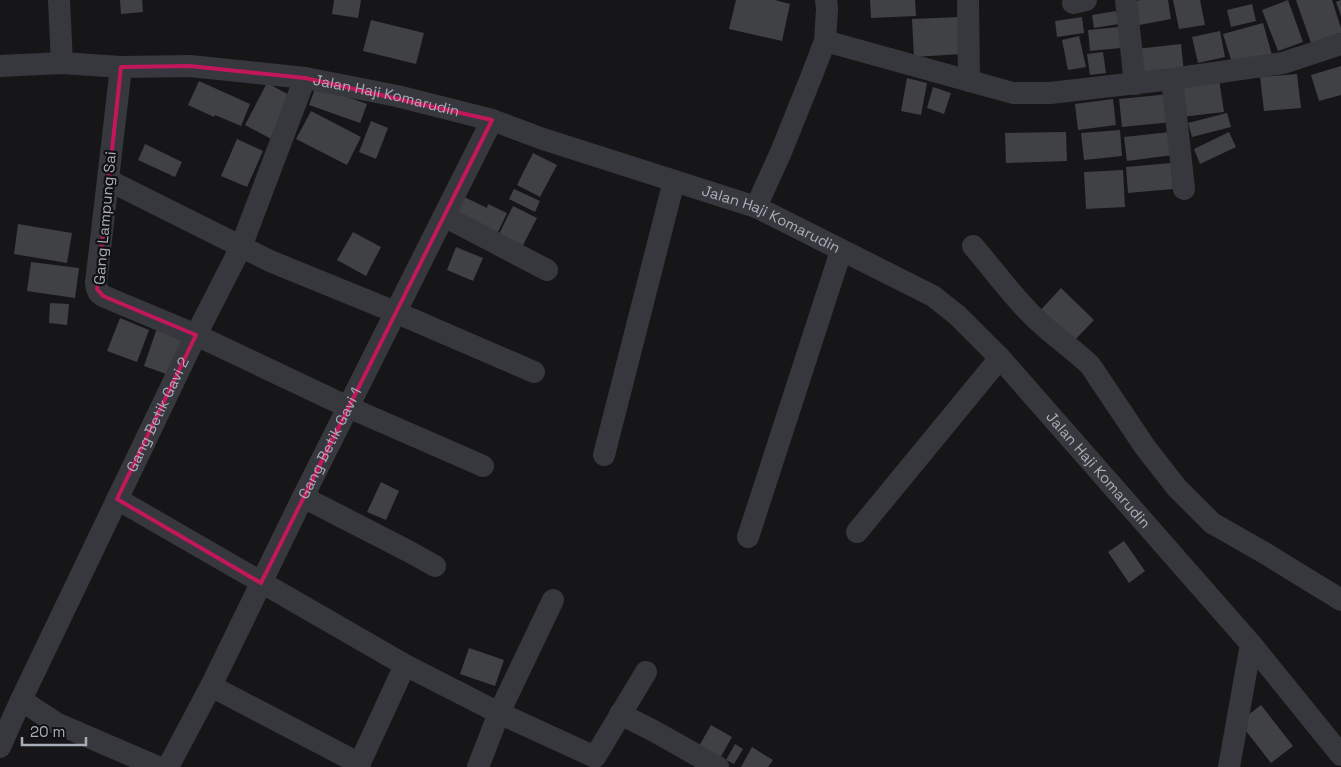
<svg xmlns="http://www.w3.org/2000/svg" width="1341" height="767" font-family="'Space Grotesk',sans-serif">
<rect width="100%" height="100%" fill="#161618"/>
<path fill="#404145" d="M 120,0 L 142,0 L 143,12 L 121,14 Z
M 334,0 L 361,0 L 358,18 L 332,14 Z
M 736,0 L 775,0 L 790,4 L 782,41 L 729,29 Z
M 870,0 L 915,0 L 916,16 L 871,18 Z
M 1141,0 L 1168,0 L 1171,19 L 1134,26 L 1130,2 Z
M 1173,0 L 1200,0 L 1205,25 L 1179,29 Z
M 1288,0 L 1303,42 L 1278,51 L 1262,10 Z
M 1296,0 L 1332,0 L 1341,28 L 1341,33 L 1311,43 Z
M 1341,0 L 1341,16 L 1336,2 Z
M 1252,4 L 1256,21 L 1231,27 L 1227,10 Z
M 1116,11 L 1119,24 L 1094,28 L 1092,15 Z
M 959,17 L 961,54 L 914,57 L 912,19 Z
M 1082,17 L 1084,33 L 1057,37 L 1055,21 Z
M 371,20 L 424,33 L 416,64 L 363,51 Z
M 1263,23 L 1272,55 L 1233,66 L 1223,34 Z
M 1119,27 L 1121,48 L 1090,51 L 1088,30 Z
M 1220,31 L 1225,57 L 1198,63 L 1192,37 Z
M 1079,36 L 1086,67 L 1068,70 L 1062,40 Z
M 1181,44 L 1184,73 L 1139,77 L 1136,49 Z
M 1103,52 L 1106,73 L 1090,75 L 1087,54 Z
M 1341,66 L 1341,95 L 1319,101 L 1311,75 Z
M 1297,74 L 1301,108 L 1264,111 L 1260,77 Z
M 907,78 L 927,83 L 921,115 L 901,111 Z
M 1219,79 L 1224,112 L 1181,117 L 1177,85 Z
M 199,81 L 250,104 L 241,126 L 215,115 L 214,117 L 188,105 Z
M 267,83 L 295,98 L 273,140 L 245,125 Z
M 316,86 L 367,104 L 360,123 L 309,105 Z
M 933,87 L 951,93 L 944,114 L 927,108 Z
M 1170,94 L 1173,122 L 1122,127 L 1119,99 Z
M 1113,99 L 1116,125 L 1078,130 L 1075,104 Z
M 311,111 L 361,137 L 347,165 L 296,139 Z
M 1227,113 L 1231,127 L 1192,137 L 1188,123 Z
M 371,121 L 388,128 L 376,159 L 359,152 Z
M 1120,130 L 1122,156 L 1084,160 L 1081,133 Z
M 1066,132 L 1067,161 L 1006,163 L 1005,133 Z
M 1170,132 L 1173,155 L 1127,161 L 1124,137 Z
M 1229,132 L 1236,147 L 1200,164 L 1194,149 Z
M 237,139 L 263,151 L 247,187 L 221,176 Z
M 145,144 L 182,162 L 175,177 L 138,160 Z
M 533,153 L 557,165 L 540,197 L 517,185 Z
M 1171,163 L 1173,189 L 1128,193 L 1126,167 Z
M 1123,170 L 1125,207 L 1086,209 L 1084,172 Z
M 514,189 L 540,201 L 535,212 L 509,199 Z
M 456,193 L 487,208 L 488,204 L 507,213 L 497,234 L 449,208 Z
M 513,206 L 537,218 L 522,247 L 499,234 Z
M 18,224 L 72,233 L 67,263 L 14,254 Z
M 353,232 L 381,247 L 366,276 L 337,260 Z
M 456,247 L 483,258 L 473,281 L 447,270 Z
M 31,262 L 79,268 L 75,298 L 27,291 Z
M 1061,288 L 1094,320 L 1071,344 L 1038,313 Z
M 50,303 L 69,304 L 67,325 L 49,323 Z
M 120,318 L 149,330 L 137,362 L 107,351 Z
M 157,328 L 183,337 L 169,375 L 144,366 Z
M 381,482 L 399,491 L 386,520 L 367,512 Z
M 1124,541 L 1145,571 L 1129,583 L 1108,552 Z
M 469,648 L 504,660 L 495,686 L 460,674 Z
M 1261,705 L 1293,746 L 1271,763 L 1239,722 Z
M 711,725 L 732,737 L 720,758 L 699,746 Z
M 735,744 L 743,749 L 734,764 L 726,760 Z
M 752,747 L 773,760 L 768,767 L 741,767 Z"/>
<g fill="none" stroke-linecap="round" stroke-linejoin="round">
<g stroke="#37383d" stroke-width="22">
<path d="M 59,0 L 62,63"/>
<path d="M 968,0 L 969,81"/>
<path d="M 1126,0 L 1135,84"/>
<path d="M 1073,3 L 1086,0"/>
<path d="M 825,41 L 1013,93 L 1050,93 L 1172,79 L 1283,63 L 1341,44"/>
<path id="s1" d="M 0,66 L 62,63 L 121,67 L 190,66 L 305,78 L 397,96 L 492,120 L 543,139 L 756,207 L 933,296 L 957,315 L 1000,358 L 1251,644 L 1341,755"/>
<path d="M 121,67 L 96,283 L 97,289 L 99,293 L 103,296 L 196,335 L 348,407 L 483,466"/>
<path d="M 1172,79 L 1184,189"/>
<path d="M 108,180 L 270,261 L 395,312 L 534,372"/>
<path d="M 756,207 L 781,152 L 812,75 L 825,41 L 827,9 L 826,0"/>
<path d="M 444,216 L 547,270"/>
<path d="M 973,246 C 992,268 1010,293 1031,314 C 1049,333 1071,347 1090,365 L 1145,447 L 1177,488 L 1212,523 L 1268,555 L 1341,600"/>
<path d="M 604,455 L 674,181"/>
<path d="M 303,497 L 410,552 L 435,566"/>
<path d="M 117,499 L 405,665 L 499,713 L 595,757 L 646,672"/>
<path d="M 857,532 L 1000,358"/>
<path d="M 748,537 L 841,251"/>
<path d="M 211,686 L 360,764"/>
<path d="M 21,700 L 56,723 L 158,767"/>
<path d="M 620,714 L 652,730 L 718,767"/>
<path id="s2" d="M 0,747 L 21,700 L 196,335 L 241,247 L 305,78"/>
<path id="s3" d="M 168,767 L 211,686 L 303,497 L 492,120"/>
<path d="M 358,767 L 405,665"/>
<path d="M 478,767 L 499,713 L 553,600"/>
<path d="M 1229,767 L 1251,644"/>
</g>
</g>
<path fill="none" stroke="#c2185b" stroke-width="4" stroke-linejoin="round" d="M 190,66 L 305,78 L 492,120 L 261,583 L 117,499 L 196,335 L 103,296 L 97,289 L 121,67 Z"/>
<g text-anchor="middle" stroke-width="4.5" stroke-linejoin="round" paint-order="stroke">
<g font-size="15" fill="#a8adb8" stroke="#111113">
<text dy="5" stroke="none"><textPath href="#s1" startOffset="389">Jalan Haji Komarudin</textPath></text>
<text transform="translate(105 218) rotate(-85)" y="5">Gang Lampung Sai</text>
<text dy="5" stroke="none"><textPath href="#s1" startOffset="794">Jalan Haji Komarudin</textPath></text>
<text dy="5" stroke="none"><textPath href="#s2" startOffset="368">Gang Betik Gavi 2</textPath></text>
<text dy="5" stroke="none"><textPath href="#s3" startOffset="362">Gang Betik Gavi 1</textPath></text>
<text dy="5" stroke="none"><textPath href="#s1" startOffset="1214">Jalan Haji Komarudin</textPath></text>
</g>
</g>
<path d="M22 737v8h64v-8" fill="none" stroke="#a8adb8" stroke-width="2.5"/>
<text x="30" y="737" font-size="15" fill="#a8adb8" stroke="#111113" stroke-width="4" paint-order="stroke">20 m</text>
</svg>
